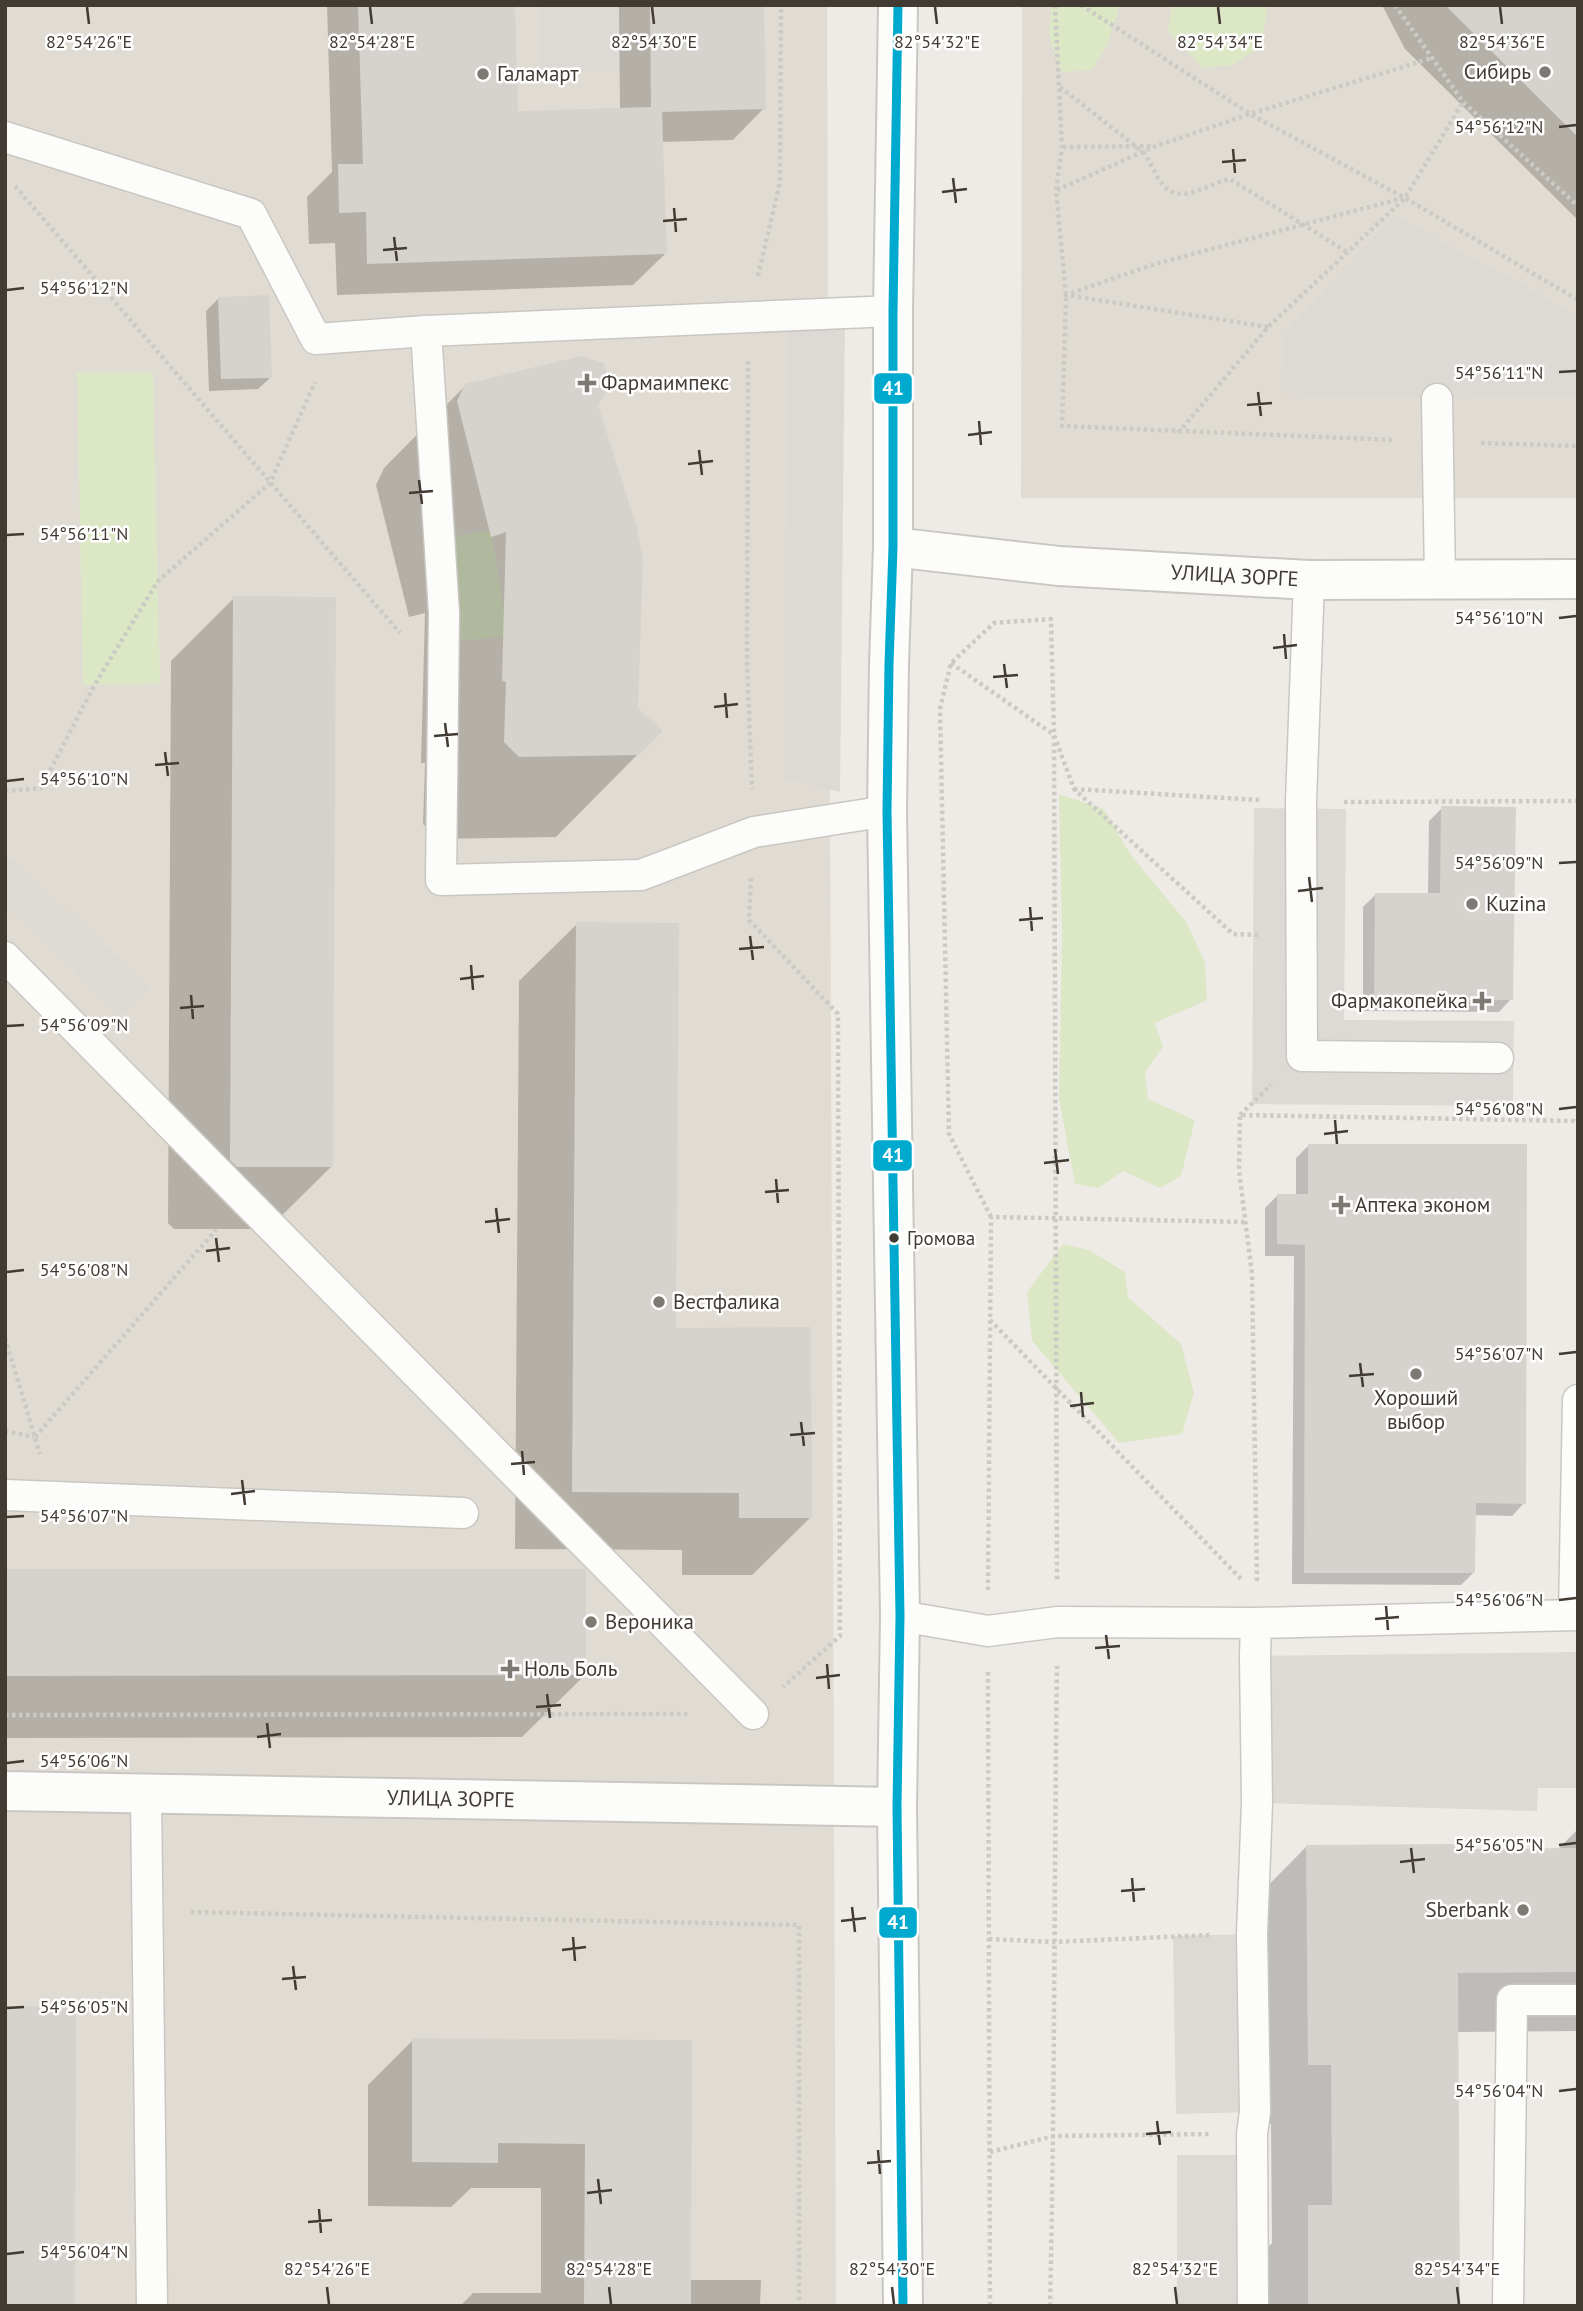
<svg xmlns="http://www.w3.org/2000/svg" width="1583" height="2311" font-family="'PT Sans',sans-serif">
<rect width="100%" height="100%" fill="#eeebe6"/>
<path fill="#e1dcd3" d="M 5,5 L 827,5 L 836,2306 L 5,2306 Z
M 1022,5 L 1578,5 L 1578,498 L 1021,498 Z"/>
<path fill="#dce7c6" d="M 1051,5 L 1120,5 L 1107,45 L 1092,70 L 1061,72 L 1049,35 Z
M 1172,5 L 1268,5 L 1261,46 L 1233,65 L 1203,68 L 1168,31 Z
M 153,372 L 160,684 L 83,685 L 77,372 Z
M 491,530 L 508,637 L 440,641 L 430,541 Z
M 1059,794 L 1104,809 L 1131,855 L 1187,923 L 1205,963 L 1207,1000 L 1155,1023 L 1163,1047 L 1145,1072 L 1148,1099 L 1195,1120 L 1181,1176 L 1160,1188 L 1123,1171 L 1098,1188 L 1075,1184 L 1059,1099 L 1062,935 Z
M 1063,1244 L 1089,1250 L 1125,1272 L 1128,1297 L 1181,1344 L 1194,1393 L 1182,1434 L 1119,1443 L 1032,1341 L 1027,1292 Z"/>
<path fill="#dddad6" d="M 539,5 L 621,5 L 623,71 L 541,74 Z
M 1394,215 L 1578,315 L 1578,396 L 1437,399 L 1279,393 L 1285,333 Z
M 845,318 L 840,792 L 784,779 L 787,319 Z
M 1254,808 L 1346,809 L 1344,1020 L 1514,1021 L 1513,1106 L 1252,1104 Z
M 7,855 L 151,988 L 122,1015 L 5,906 Z
M 1578,1652 L 1578,1788 L 1538,1788 L 1537,1811 L 1257,1803 L 1255,1656 Z
M 1252,1934 L 1255,2112 L 1176,2114 L 1173,1936 Z
M 1177,2155 L 1253,2155 L 1253,2306 L 1177,2306 Z"/>
<path fill="#0003" d="M 327,5 L 513,5 L 517,113 L 620,110 L 619,5 L 762,5 L 764,108 L 733,140 L 661,142 L 665,254 L 633,285 L 337,295 L 335,243 L 309,244 L 307,197 L 332,172 Z
M 1382,5 L 1578,5 L 1578,220 L 1405,49 Z
M 219,298 L 271,377 L 258,389 L 209,391 L 206,311 Z
M 466,385 L 597,405 L 637,708 L 638,754 L 556,837 L 437,839 L 423,824 L 425,763 L 421,763 L 425,613 L 409,617 L 376,485 L 384,468 Z
M 234,598 L 331,1167 L 268,1229 L 174,1229 L 168,1223 L 171,661 Z
M 1442,808 L 1511,999 L 1499,1012 L 1363,1011 L 1363,907 L 1376,894 L 1428,895 L 1429,821 Z
M 577,924 L 674,1329 L 810,1518 L 752,1575 L 682,1575 L 682,1550 L 515,1549 L 519,981 Z
M 1309,1145 L 1524,1503 L 1512,1516 L 1474,1515 L 1474,1572 L 1461,1585 L 1292,1584 L 1294,1256 L 1265,1256 L 1265,1208 L 1278,1195 L 1296,1196 L 1296,1158 Z
M 5,1571 L 585,1675 L 522,1737 L 5,1738 Z
M 1578,1829 L 1578,2031 L 1456,2032 L 1458,2306 L 1248,2306 L 1248,2267 L 1272,2243 L 1271,2124 L 1248,2125 L 1247,1907 L 1307,1846 L 1456,1851 L 1557,1850 Z
M 413,2040 L 690,2042 L 689,2280 L 761,2280 L 760,2306 L 460,2306 L 473,2293 L 541,2293 L 541,2188 L 471,2188 L 451,2207 L 368,2206 L 368,2085 Z"/>
<path fill="#d6d2cd" d="M 358,5 L 515,5 L 518,111 L 651,107 L 650,5 L 764,5 L 766,109 L 662,112 L 667,254 L 367,264 L 366,212 L 339,213 L 338,164 L 363,164 Z
M 1445,5 L 1578,5 L 1578,137 Z
M 269,295 L 272,378 L 221,379 L 218,297 Z
M 581,356 L 604,363 L 610,388 L 598,405 L 637,528 L 643,560 L 638,708 L 663,731 L 639,755 L 519,757 L 504,742 L 506,682 L 502,681 L 506,532 L 491,537 L 457,401 L 465,384 Z
M 233,596 L 336,597 L 333,1167 L 237,1167 L 230,1160 Z
M 1441,806 L 1516,807 L 1513,1000 L 1374,1000 L 1375,893 L 1440,893 Z
M 576,922 L 679,923 L 676,1328 L 811,1327 L 812,1518 L 739,1518 L 739,1493 L 572,1492 Z
M 1308,1144 L 1527,1144 L 1526,1504 L 1476,1503 L 1475,1573 L 1304,1573 L 1305,1245 L 1277,1244 L 1277,1194 L 1308,1194 Z
M 5,1569 L 585,1569 L 586,1570 L 586,1675 L 5,1676 Z
M 1457,1844 L 1457,1849 L 1578,1848 L 1578,1972 L 1458,1973 L 1460,2306 L 1308,2306 L 1308,2205 L 1332,2205 L 1331,2065 L 1308,2065 L 1306,1845 Z
M 5,2006 L 76,2006 L 75,2306 L 5,2306 Z
M 412,2038 L 692,2040 L 691,2306 L 584,2306 L 585,2144 L 498,2143 L 498,2163 L 412,2162 Z"/>
<g fill="none" stroke-linecap="round" stroke-linejoin="round">
<defs>
<path id="service" d="M 5,137 L 251,214 L 316,339 L 426,331 L 893,311
M 426,331 L 444,613 L 441,880 L 641,875 L 754,832 L 887,811
M 1437,399 L 1440,580
M 1309,580 L 1301,802 L 1302,1056 L 1498,1058
M 5,957 L 753,1714
M 5,1495 L 463,1513
M 1574,1615 L 1578,1400
M 900,1616 L 988,1631 L 1058,1622 L 1256,1623 L 1578,1615
M 146,1793 L 152,2306
M 1253,2306 L 1252,2134 L 1255,2112 L 1252,1934 L 1257,1803 L 1255,1656 L 1256,1623
M 1508,2306 L 1512,2000 L 1578,2000"/>
<g id="minor">
<path d="M 898,5 L 893,311 L 893,547 L 889,664 L 887,811 L 900,1616 L 897,1807 L 903,2306"/>
<path id="s1" d="M 893,547 L 1059,566 L 1309,580 L 1578,579"/>
<path id="s2" d="M 5,1791 L 897,1807"/>
</g>
</defs>
<use href="#service" stroke="#cac7c2" stroke-width="33"/>
<use href="#minor" stroke="#cac7c2" stroke-width="42"/>
<path stroke="#cccac5" stroke-width="4.5" stroke-dasharray="3.5 3.5" stroke-linecap="butt" d="M 1055,5 L 1062,147 L 1056,190 L 1066,295 L 1062,426 L 1395,440
M 1081,5 L 1250,114 L 1405,198 L 1578,300
M 1395,5 L 1463,102 L 1578,206
M 1060,87 L 1143,152 C 1152,163 1155,176 1163,185 C 1181,206 1209,183 1230,179 L 1347,252
M 1063,147 L 1152,146
M 15,186 L 400,633
M 1057,190 L 1156,146 L 1250,114 L 1432,58
M 758,276 L 780,182 L 781,5
M 1268,327 L 1066,295 L 1155,264 L 1403,198
M 748,361 L 747,662 L 752,789
M 1178,433 L 1268,327 L 1405,198 L 1463,102
M 1481,443 L 1578,446
M 951,663 L 1054,735 L 1074,789 L 1233,934 L 1259,935
M 1074,789 L 1259,800
M 5,791 L 41,788 L 95,684 L 158,581 L 270,483 L 315,382
M 1344,802 L 1578,801
M 751,878 L 749,920 L 838,1014 L 840,1636 L 783,1687
M 1240,1115 L 1271,1085
M 991,1217 L 949,1134 L 940,709 L 951,663 L 994,623 L 1051,619 L 1054,735 L 1057,1580
M 990,1320 L 1242,1580
M 5,1338 L 40,1454
M 5,1431 L 34,1437
M 35,1437 L 216,1230
M 1257,1581 L 1252,1274 L 1239,1171 L 1240,1115 L 1574,1121 L 1578,1124
M 988,1590 L 991,1217 L 1247,1222
M 988,1672 L 990,2306
M 5,1715 L 690,1714
M 191,1912 L 799,1925 L 799,2306
M 989,1939 L 1053,1942 L 1212,1935
M 990,2152 L 1054,2136 L 1211,2134
M 1050,2306 C 1055,2093 1054,1879 1057,1666"/>
<use href="#service" stroke="#fcfcfb" stroke-width="30"/>
<use href="#minor" stroke="#fcfcfb" stroke-width="38"/>
<defs>
<path id="bus-1" d="M 898,5 L 893,311 L 893,547 L 889,664 L 887,811 L 900,1616 L 897,1807 L 903,2306"/>
</defs>
<use href="#bus-1" stroke="#fff" stroke-width="14"/>
<use href="#bus-1" stroke="#00a9ce" stroke-width="9"/>
</g>
<path fill="none" stroke="#423b33" stroke-width="2.5" d="M 87,7 L 89,24M 370,7 L 372,24M 652,7 L 654,24M 935,7 L 937,24M 1218,7 L 1220,24M 1500,7 L 1502,24M 1559,127 L 1576,125M 1233,149 L 1235,173M 1222,162 L 1246,160M 953,178 L 956,203M 942,192 L 967,189M 674,208 L 676,232M 663,221 L 687,219M 394,237 L 397,261M 383,250 L 407,248M 7,290 L 24,288M 1559,372 L 1576,371M 1258,392 L 1261,416M 1247,405 L 1272,403M 979,421 L 981,445M 968,435 L 992,432M 699,450 L 702,475M 688,464 L 713,461M 419,480 L 422,504M 409,493 L 433,491M 7,535 L 24,534M 1559,618 L 1576,616M 1284,634 L 1286,659M 1273,648 L 1297,645M 1004,664 L 1007,688M 993,677 L 1018,675M 725,693 L 727,718M 714,707 L 738,704M 445,723 L 448,747M 434,736 L 458,734M 165,752 L 168,776M 155,765 L 179,763M 7,781 L 24,779M 1559,863 L 1576,862M 1309,877 L 1312,902M 1298,891 L 1323,888M 1030,907 L 1032,931M 1019,920 L 1043,918M 750,936 L 753,960M 739,949 L 764,947M 471,965 L 473,990M 460,979 L 484,976M 191,995 L 193,1019M 180,1008 L 204,1006M 7,1026 L 24,1025M 1559,1109 L 1576,1107M 1335,1120 L 1337,1144M 1324,1134 L 1348,1131M 1055,1149 L 1058,1174M 1044,1163 L 1069,1160M 776,1179 L 778,1203M 765,1192 L 789,1190M 496,1208 L 499,1233M 485,1222 L 510,1219M 216,1238 L 219,1262M 206,1251 L 230,1248M 7,1272 L 24,1270M 1559,1354 L 1576,1352M 1360,1363 L 1363,1387M 1349,1376 L 1374,1374M 1081,1392 L 1083,1417M 1070,1406 L 1094,1403M 801,1422 L 804,1446M 790,1435 L 815,1433M 522,1451 L 524,1475M 511,1464 L 535,1462M 242,1480 L 245,1505M 231,1494 L 255,1491M 7,1517 L 24,1516M 1559,1600 L 1576,1598M 1386,1606 L 1388,1630M 1375,1619 L 1399,1617M 1106,1635 L 1109,1659M 1095,1648 L 1120,1646M 827,1664 L 829,1689M 816,1678 L 840,1675M 547,1694 L 550,1718M 536,1707 L 561,1705M 267,1723 L 270,1748M 257,1737 L 281,1734M 7,1763 L 24,1761M 1559,1845 L 1576,1843M 1411,1848 L 1414,1873M 1400,1862 L 1425,1859M 1132,1878 L 1134,1902M 1121,1891 L 1145,1889M 852,1907 L 855,1932M 841,1921 L 866,1918M 573,1937 L 575,1961M 562,1950 L 586,1947M 293,1966 L 296,1990M 282,1979 L 306,1977M 7,2008 L 24,2007M 1559,2091 L 1576,2089M 1157,2121 L 1160,2145M 1146,2134 L 1171,2132M 878,2150 L 880,2174M 867,2163 L 891,2161M 598,2179 L 601,2204M 587,2193 L 612,2190M 319,2209 L 321,2233M 308,2222 L 332,2220M 7,2254 L 24,2252M 327,2287 L 329,2304M 609,2287 L 611,2304M 892,2287 L 894,2304M 1175,2287 L 1177,2304M 1457,2287 L 1459,2304"/>
<g fill="#7e7972" stroke="#fff" stroke-width="2.5">
<circle cx="1545" cy="72" r="7"/>
<circle cx="483" cy="74" r="7"/>
<path d="M583.5 372.5h7v7h7v7h-7v7h-7v-7h-7v-7h7z"/>
<circle cx="1472" cy="904" r="7"/>
<path d="M1478.5 990.5h7v7h7v7h-7v7h-7v-7h-7v-7h7z"/>
<path d="M1337.5 1194.5h7v7h7v7h-7v7h-7v-7h-7v-7h7z"/>
<circle cx="659" cy="1302" r="7"/>
<circle cx="1416" cy="1374" r="7"/>
<circle cx="591" cy="1622" r="7"/>
<path d="M506.5 1658.5h7v7h7v7h-7v7h-7v-7h-7v-7h7z"/>
<circle cx="1523" cy="1910" r="7"/>
</g>
<circle fill="#423b33" stroke="#fff" stroke-width="2.5" cx="894" cy="1238" r="6"/>
<g text-anchor="middle" stroke-width="5" stroke-linejoin="round" paint-order="stroke">
<g font-size="19" fill="#423b33" stroke="#fff" text-anchor="start">
<text x="907" y="1245">Громова</text>
</g>
<g font-size="21" fill="#423b33" stroke="#fff" text-anchor="start">
<text x="1531" y="79" text-anchor="end">Сибирь</text>
<text x="497" y="81">Галамарт</text>
<text x="601" y="390">Фармаимпекс</text>
<text x="1486" y="911">Kuzina</text>
<text x="1468" y="1008" text-anchor="end">Фармакопейка</text>
<text x="1355" y="1212">Аптека эконом</text>
<text x="673" y="1309">Вестфалика</text>
<text x="1416" y="1405" text-anchor="middle">Хороший<tspan x="1416" dy="24">выбор</tspan></text>
<text x="605" y="1629">Вероника</text>
<text x="524" y="1676">Ноль Боль</text>
<text x="1509" y="1917" text-anchor="end">Sberbank</text>
</g>
<g font-size="21" fill="#423b33" stroke="#fff">
<text dy="7" stroke="none"><textPath href="#s1" startOffset="343">УЛИЦА ЗОРГЕ</textPath></text>
<text dy="7" stroke="none"><textPath href="#s2" startOffset="446">УЛИЦА ЗОРГЕ</textPath></text>
</g>
</g>
<g font-size="18" text-anchor="middle" fill="#423b33" stroke="#fff" stroke-width="5" stroke-linejoin="round" paint-order="stroke">
<text x="89" y="48">82°54'26"E</text>
<text x="372" y="48">82°54'28"E</text>
<text x="654" y="48">82°54'30"E</text>
<text x="937" y="48">82°54'32"E</text>
<text x="1220" y="48">82°54'34"E</text>
<text x="1502" y="48">82°54'36"E</text>
<text x="1499" y="133">54°56'12"N</text>
<text x="84" y="294">54°56'12"N</text>
<text x="1499" y="379">54°56'11"N</text>
<text x="84" y="540">54°56'11"N</text>
<text x="1499" y="624">54°56'10"N</text>
<text x="84" y="785">54°56'10"N</text>
<text x="1499" y="869">54°56'09"N</text>
<text x="84" y="1031">54°56'09"N</text>
<text x="1499" y="1115">54°56'08"N</text>
<text x="84" y="1276">54°56'08"N</text>
<text x="1499" y="1360">54°56'07"N</text>
<text x="84" y="1522">54°56'07"N</text>
<text x="1499" y="1606">54°56'06"N</text>
<text x="84" y="1767">54°56'06"N</text>
<text x="1499" y="1851">54°56'05"N</text>
<text x="84" y="2013">54°56'05"N</text>
<text x="1499" y="2097">54°56'04"N</text>
<text x="84" y="2258">54°56'04"N</text>
<text x="327" y="2275">82°54'26"E</text>
<text x="609" y="2275">82°54'28"E</text>
<text x="892" y="2275">82°54'30"E</text>
<text x="1175" y="2275">82°54'32"E</text>
<text x="1457" y="2275">82°54'34"E</text>
</g>
<g stroke="#fff" stroke-width="2.5">
<rect x="873" y="372" width="40" height="33" rx="7" fill="#00a9ce"/>
<rect x="872" y="1139" width="41" height="33" rx="7" fill="#00a9ce"/>
<rect x="878" y="1906" width="40" height="33" rx="7" fill="#00a9ce"/>
</g>
<g font-size="19" text-anchor="middle" font-weight="bold" fill="#fff">
<text x="893" y="395">41</text>
<text x="893" y="1162">41</text>
<text x="898" y="1929">41</text>
</g>
<rect width="1583" height="2311" fill="none" stroke="#423b33" stroke-width="14"/>
</svg>
